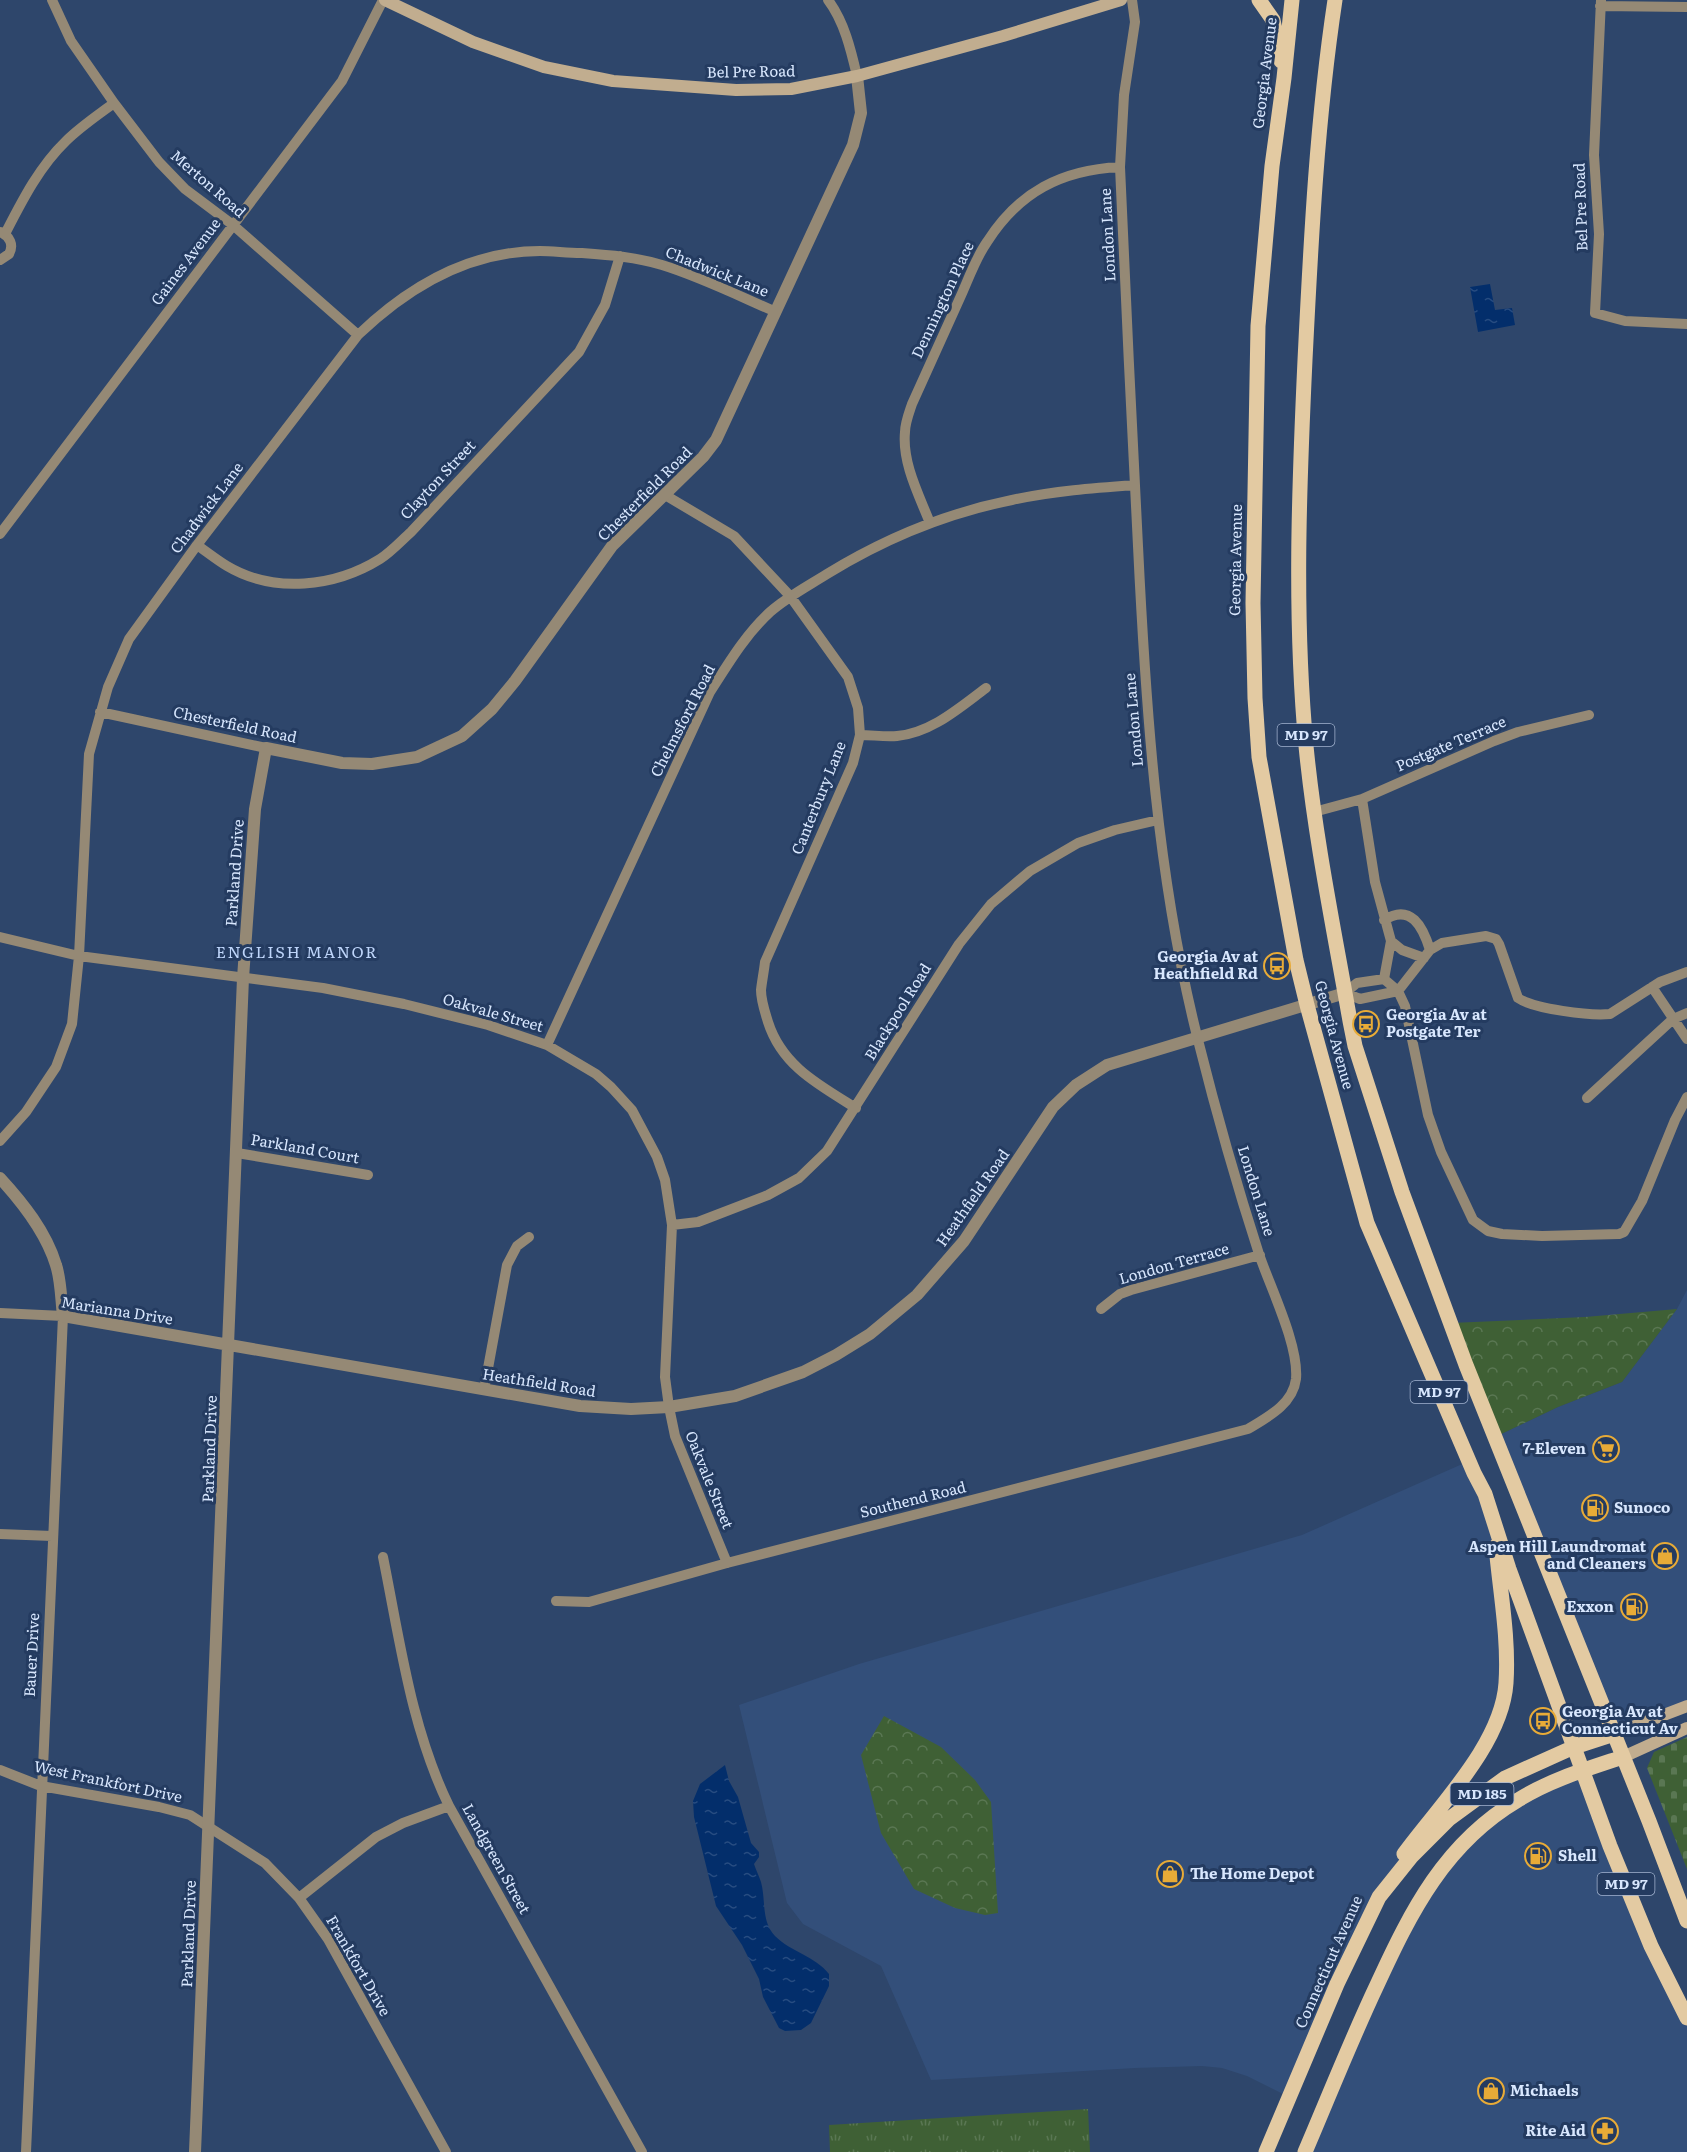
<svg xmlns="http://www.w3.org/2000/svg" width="1687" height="2152" font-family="Literata,serif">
<defs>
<pattern id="grass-tufts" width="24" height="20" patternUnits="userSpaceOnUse" patternTransform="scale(1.5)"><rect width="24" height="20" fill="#3f6035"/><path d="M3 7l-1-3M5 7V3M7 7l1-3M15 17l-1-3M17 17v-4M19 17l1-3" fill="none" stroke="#5a7753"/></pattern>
<pattern id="forest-crowns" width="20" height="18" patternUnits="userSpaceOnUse" patternTransform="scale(1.5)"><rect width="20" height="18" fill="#3f6035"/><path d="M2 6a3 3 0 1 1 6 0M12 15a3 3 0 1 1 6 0" fill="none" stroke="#5a7753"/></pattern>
<pattern id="cemetery-stones" width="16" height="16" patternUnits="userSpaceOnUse" patternTransform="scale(1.5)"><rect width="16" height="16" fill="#3f6035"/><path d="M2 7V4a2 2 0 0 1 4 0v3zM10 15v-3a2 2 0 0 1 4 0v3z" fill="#5a7753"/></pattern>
<pattern id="water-ripples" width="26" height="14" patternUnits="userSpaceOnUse" patternTransform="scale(1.5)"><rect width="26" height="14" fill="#032e6b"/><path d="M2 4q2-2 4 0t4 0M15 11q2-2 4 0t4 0" fill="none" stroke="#274c81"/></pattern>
</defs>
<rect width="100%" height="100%" fill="#2e466b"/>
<path fill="#334f7a" d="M 1687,1290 L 1687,1706 L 1614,1734 L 1495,1437 L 1558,1407 L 1622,1382 L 1677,1309 Z
M 1469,1461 L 1493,1519 L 1505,1631 L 1498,1720 L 1400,1859 L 1289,2097 L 1247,2076 L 1222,2068 L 1202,2066 L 1135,2068 L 931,2080 L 881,1966 L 803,1924 L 787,1903 L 739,1705 L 859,1664 L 1302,1535 Z
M 1582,1771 L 1687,2018 L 1687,2152 L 1305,2152 L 1393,1951 L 1473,1833 Z"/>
<path fill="url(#grass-tufts)" d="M 1088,2109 L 1090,2152 L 830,2152 L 829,2125 Z"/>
<path fill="url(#forest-crowns)" d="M 1677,1309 L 1622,1382 L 1558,1407 L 1495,1437 L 1451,1323 L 1585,1317 Z
M 884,1716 L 941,1747 L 975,1780 L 991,1802 L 998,1913 L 985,1915 L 955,1908 L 914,1889 L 881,1833 L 861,1755 Z"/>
<path fill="url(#cemetery-stones)" d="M 1687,1737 L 1687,1869 L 1647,1768 L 1654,1752 Z"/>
<path fill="url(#water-ripples)" d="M 1490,284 L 1495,310 L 1512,308 L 1515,325 L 1478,332 L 1470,287 Z
M 725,1765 L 729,1781 L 738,1797 L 751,1843 L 759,1852 L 759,1857 L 754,1864 C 756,1870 759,1876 761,1882 C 766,1900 761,1921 775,1936 C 791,1952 815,1956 829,1974 L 829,1986 L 811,2023 L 801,2030 L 785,2031 L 779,2028 L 763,1997 L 759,1979 L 742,1945 L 716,1906 L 694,1817 L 693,1801 L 700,1784 Z"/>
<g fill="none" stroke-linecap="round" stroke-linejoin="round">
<path stroke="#958975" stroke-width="10" d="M 52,0 L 71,41 L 114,103 L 159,162 L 185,189 L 233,225 L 358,335
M 828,0 C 844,21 851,50 857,76
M 1601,0 L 1594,155 L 1599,234 L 1595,313 L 1625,321 L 1687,324
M 1600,6 L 1687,7
M 5,234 C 22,201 39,167 66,141 C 80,127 98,115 114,103
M 0,260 L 9,254 C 14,245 10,236 0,232
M 665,495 L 734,536 L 790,596 L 848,677 L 858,708 L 860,735 L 853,763 L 765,962 C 764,971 762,981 761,990 C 761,1001 765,1012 768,1022 C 782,1066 819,1085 856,1108
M 930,523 C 919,495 902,463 905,432 C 905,423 909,413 912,404 C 928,369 943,335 959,300 C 968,281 975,259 987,242 C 1019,192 1061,170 1120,167
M 0,534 L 342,81 L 383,0
M 197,545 C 207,552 217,560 227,566 C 274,594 335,587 380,559 C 391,552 401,541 411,532 L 579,352 L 605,305 L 620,256
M 100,712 L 266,748
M 860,735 C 872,735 885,737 897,736 C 931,733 959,708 986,688
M 1362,799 L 1375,882 L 1391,941 L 1384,979
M 1314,812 L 1362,799 L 1494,741 L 1518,732 L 1589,715
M 1384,920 C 1411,903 1423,927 1430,950
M 0,937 L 79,956 L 323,988 L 404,1004 L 488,1025 L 547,1045 L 596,1074 L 611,1087 L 632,1110 L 657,1157 L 665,1180 L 672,1225 L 665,1377 L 669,1407 L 675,1436 L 727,1563
M 1391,941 L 1402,950 L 1424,958
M 1384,979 L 1398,991 L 1405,1006 L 1428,1115 L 1441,1152 L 1473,1220 L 1488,1231 L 1502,1234 L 1542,1236 L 1619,1234 L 1624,1232 L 1642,1201 L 1675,1120 L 1687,1097
M 1384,979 L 1357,983 L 1345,993 L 1360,999 L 1398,991 L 1430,950 L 1442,943 L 1486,936 L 1496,939 L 1499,944 L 1518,998 C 1534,1009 1590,1016 1610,1014 L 1660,982 L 1687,972
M 1652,987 L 1687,1039
M 547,1045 L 710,692 C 728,664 745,635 770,612 C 787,597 808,586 827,574 C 884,539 947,513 1012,500 C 1053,491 1094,488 1135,485
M 1587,1098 L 1673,1019 L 1687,1013
M 0,1141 L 26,1112 L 56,1067 L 72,1024 L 79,956 L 89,754 L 108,687 L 129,639 L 197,545 L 358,335 C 407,288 469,251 540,251 C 553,251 567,253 581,253 C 608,255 636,257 662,265 C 701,277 739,296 776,312
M 237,1153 L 368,1175
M 672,1225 L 698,1222 L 768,1195 L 799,1178 L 827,1151 L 959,944 L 991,904 L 1030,871 L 1078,843 L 1115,830 L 1158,820
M 1101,1309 L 1120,1294 L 1131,1290 L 1260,1255
M 0,1313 L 63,1316 L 26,2152
M 484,1390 L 507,1265 L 517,1246 L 529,1237
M 0,1534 L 52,1536
M 383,1557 C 400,1641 411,1728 449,1806 L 642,2152
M 556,1601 L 589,1602 L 727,1563 L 1248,1429 C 1268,1417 1293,1404 1296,1379 C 1299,1345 1270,1287 1259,1254 C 1236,1183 1216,1112 1198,1040 C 1157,878 1146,712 1138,546 C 1131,420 1126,293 1120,167 L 1124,95 L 1135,22 L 1132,0
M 0,1770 L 41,1786 L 159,1807 L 190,1815 L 265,1863 L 299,1898 L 328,1939 L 446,2152
M 299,1898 L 376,1837 L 403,1823 L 449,1806"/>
<path stroke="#958975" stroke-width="12" d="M 0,1178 C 23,1203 46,1232 56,1265 C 61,1280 61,1299 63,1316 L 580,1406 L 631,1409 L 669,1407 L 735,1396 L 803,1372 L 836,1355 L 870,1334 L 917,1295 L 964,1241 L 1053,1107 L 1076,1085 L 1107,1065 L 1345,993
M 195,2152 L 243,978 L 255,809 L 266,748 L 342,763 L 372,764 L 417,757 L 462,736 L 492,709 L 515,681 L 612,546 L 703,457 L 716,440 L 853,145 L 861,113 L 857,76"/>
<path stroke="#c1ad8f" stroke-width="12" d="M 385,0 L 473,42 L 544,67 L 613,81 L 736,90 L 791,89 L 857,76 L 1003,36 L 1121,0
M 1614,1734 L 1687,1706
M 1623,1757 L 1687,1728"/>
<path stroke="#e3caa2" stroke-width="15" d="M 1259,0 L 1273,20 L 1281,61
M 1292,0 L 1284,78 L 1272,166 L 1258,326 L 1253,603 L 1255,698 L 1259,757 L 1296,960 L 1307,1005 L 1367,1223 L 1474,1473 L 1485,1494 L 1509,1569 L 1610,1846 L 1651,1946 L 1687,2018
M 1335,0 C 1317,119 1311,239 1305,360 C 1299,489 1294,617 1306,746 C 1315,838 1334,930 1350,1021 L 1355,1046 L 1402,1192 L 1466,1365 L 1649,1821 L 1687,1921
M 1404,1854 C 1439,1806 1502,1744 1506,1683 C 1509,1638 1500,1591 1496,1546
M 1266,2152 L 1337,1984 L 1379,1897 L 1411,1857 L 1449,1819 L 1505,1778 L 1574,1747 L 1614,1734
M 1305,2152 C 1329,2096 1351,2040 1377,1985 C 1411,1911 1445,1843 1518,1800 C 1550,1780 1587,1769 1623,1757"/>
</g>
<defs>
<symbol id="bus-ring" viewBox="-11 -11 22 22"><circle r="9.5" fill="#243b60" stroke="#e8ab37" stroke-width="1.5"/><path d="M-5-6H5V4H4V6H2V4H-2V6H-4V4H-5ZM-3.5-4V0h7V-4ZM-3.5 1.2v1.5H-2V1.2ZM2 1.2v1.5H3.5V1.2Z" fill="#e8ab37"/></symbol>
<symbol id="supermarket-ring" viewBox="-11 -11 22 22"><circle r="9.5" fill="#243b60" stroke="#e8ab37" stroke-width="1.5"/><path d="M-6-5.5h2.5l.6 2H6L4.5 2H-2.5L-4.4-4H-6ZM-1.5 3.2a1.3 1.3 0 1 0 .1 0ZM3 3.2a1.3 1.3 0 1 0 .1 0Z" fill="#e8ab37"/></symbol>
<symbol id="fuel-ring" viewBox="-11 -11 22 22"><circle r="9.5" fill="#243b60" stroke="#e8ab37" stroke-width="1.5"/><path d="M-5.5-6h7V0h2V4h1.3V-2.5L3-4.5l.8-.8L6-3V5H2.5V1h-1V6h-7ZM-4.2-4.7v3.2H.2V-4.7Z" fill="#e8ab37"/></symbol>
<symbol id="shop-ring" viewBox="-11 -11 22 22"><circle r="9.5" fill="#243b60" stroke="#e8ab37" stroke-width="1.5"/><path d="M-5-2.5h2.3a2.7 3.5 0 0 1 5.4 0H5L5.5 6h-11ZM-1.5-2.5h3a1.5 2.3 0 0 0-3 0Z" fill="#e8ab37"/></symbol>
<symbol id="pharmacy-ring" viewBox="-11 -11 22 22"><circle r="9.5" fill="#243b60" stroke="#e8ab37" stroke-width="1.5"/><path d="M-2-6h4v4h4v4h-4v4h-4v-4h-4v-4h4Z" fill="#e8ab37"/></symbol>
</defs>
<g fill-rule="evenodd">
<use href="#bus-ring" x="1262" y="951" width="30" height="30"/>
<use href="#bus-ring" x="1351" y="1009" width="30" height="30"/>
<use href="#supermarket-ring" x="1591" y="1434" width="30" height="30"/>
<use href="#fuel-ring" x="1580" y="1493" width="30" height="30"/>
<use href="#shop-ring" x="1650" y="1541" width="30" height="30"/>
<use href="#fuel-ring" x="1619" y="1592" width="30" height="30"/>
<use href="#bus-ring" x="1528" y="1706" width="30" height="30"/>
<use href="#fuel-ring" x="1523" y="1841" width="30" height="30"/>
<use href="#shop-ring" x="1155" y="1859" width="30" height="30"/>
<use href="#shop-ring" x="1476" y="2076" width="30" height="30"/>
<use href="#pharmacy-ring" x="1590" y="2116" width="30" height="30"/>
</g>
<g text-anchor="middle" stroke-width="6" stroke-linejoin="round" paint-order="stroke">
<g fill="#243b60" stroke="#a2b3cf" stroke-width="1.5">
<rect x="1277.5" y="724" width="57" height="22" rx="4.5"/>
<rect x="1410.5" y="1381" width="57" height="22" rx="4.5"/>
<rect x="1450.5" y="1783" width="63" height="22" rx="4.5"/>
<rect x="1597.5" y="1873" width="57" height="22" rx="4.5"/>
</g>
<g font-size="14" font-weight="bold" fill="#d8e7fe">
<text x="1306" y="740">MD 97</text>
<text x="1439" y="1397">MD 97</text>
<text x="1482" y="1799">MD 185</text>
<text x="1626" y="1889">MD 97</text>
</g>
<g font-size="15" fill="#d8e7fe" stroke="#243b60">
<text transform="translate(751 72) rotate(-1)" y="5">Bel Pre Road</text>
<text transform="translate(1265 73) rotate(-83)" y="5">Georgia Avenue</text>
<text transform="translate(208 184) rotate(41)" y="5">Merton Road</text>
<text transform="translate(1581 207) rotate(-92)" y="5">Bel Pre Road</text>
<text transform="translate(1108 235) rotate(-93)" y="5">London Lane</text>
<text transform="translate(186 262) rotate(-53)" y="5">Gaines Avenue</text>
<text transform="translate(717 272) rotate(22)" y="5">Chadwick Lane</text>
<text transform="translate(943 300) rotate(-65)" y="5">Dennington Place</text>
<text transform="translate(438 480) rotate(-47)" y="5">Clayton Street</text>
<text transform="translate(645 494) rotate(-45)" y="5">Chesterfield Road</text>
<text transform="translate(207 508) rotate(-53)" y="5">Chadwick Lane</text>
<text transform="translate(1236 560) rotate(-89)" y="5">Georgia Avenue</text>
<text transform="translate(1134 720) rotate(-95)" y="5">London Lane</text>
<text transform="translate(683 721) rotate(-63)" y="5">Chelmsford Road</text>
<text transform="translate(235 725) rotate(12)" y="5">Chesterfield Road</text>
<text transform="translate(1451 744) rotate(-23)" y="5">Postgate Terrace</text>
<text transform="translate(819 798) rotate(-68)" y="5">Canterbury Lane</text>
<text transform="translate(235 873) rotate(-86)" y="5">Parkland Drive</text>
<text transform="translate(898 1012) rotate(-58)" y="5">Blackpool Road</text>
<text transform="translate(493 1013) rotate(16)" y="5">Oakvale Street</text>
<text transform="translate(1334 1035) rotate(75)" y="5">Georgia Avenue</text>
<text transform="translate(305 1149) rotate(10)" y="5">Parkland Court</text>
<text transform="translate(1256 1191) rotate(73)" y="5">London Lane</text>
<text transform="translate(973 1198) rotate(-55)" y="5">Heathfield Road</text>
<text transform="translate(1174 1264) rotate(-16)" y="5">London Terrace</text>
<text transform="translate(117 1311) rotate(9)" y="5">Marianna Drive</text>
<text transform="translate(539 1383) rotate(9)" y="5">Heathfield Road</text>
<text transform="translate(210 1449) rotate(-88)" y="5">Parkland Drive</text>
<text transform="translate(709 1480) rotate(68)" y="5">Oakvale Street</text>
<text transform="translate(913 1500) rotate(-14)" y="5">Southend Road</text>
<text transform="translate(32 1655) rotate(-87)" y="5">Bauer Drive</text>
<text transform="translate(108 1782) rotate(12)" y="5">West Frankfort Drive</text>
<text transform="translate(496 1859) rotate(61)" y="5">Landgreen Street</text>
<text transform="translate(189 1934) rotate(-88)" y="5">Parkland Drive</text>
<text transform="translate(1329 1962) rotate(-66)" y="5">Connecticut Avenue</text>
<text transform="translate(358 1966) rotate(60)" y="5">Frankfort Drive</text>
</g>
<g font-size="15" font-weight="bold" fill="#d8e7fe" stroke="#243b60" text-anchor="start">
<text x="1258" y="962" text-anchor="end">Georgia Av at<tspan x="1258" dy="17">Heathfield Rd</tspan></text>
<text x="1386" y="1020">Georgia Av at<tspan x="1386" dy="17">Postgate Ter</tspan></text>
<text x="1586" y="1454" text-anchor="end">7-Eleven</text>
<text x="1614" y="1513">Sunoco</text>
<text x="1646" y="1552" text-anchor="end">Aspen Hill Laundromat<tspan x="1646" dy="17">and Cleaners</tspan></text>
<text x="1614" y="1612" text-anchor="end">Exxon</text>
<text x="1562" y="1717">Georgia Av at<tspan x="1562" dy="17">Connecticut Av</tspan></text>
<text x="1558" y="1861">Shell</text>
<text x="1190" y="1879">The Home Depot</text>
<text x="1510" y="2096">Michaels</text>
<text x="1586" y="2136" text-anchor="end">Rite Aid</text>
</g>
<g font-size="16" letter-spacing="1.5" fill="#bed5fa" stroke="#243b60">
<text x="297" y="958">ENGLISH MANOR</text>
</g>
</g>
</svg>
